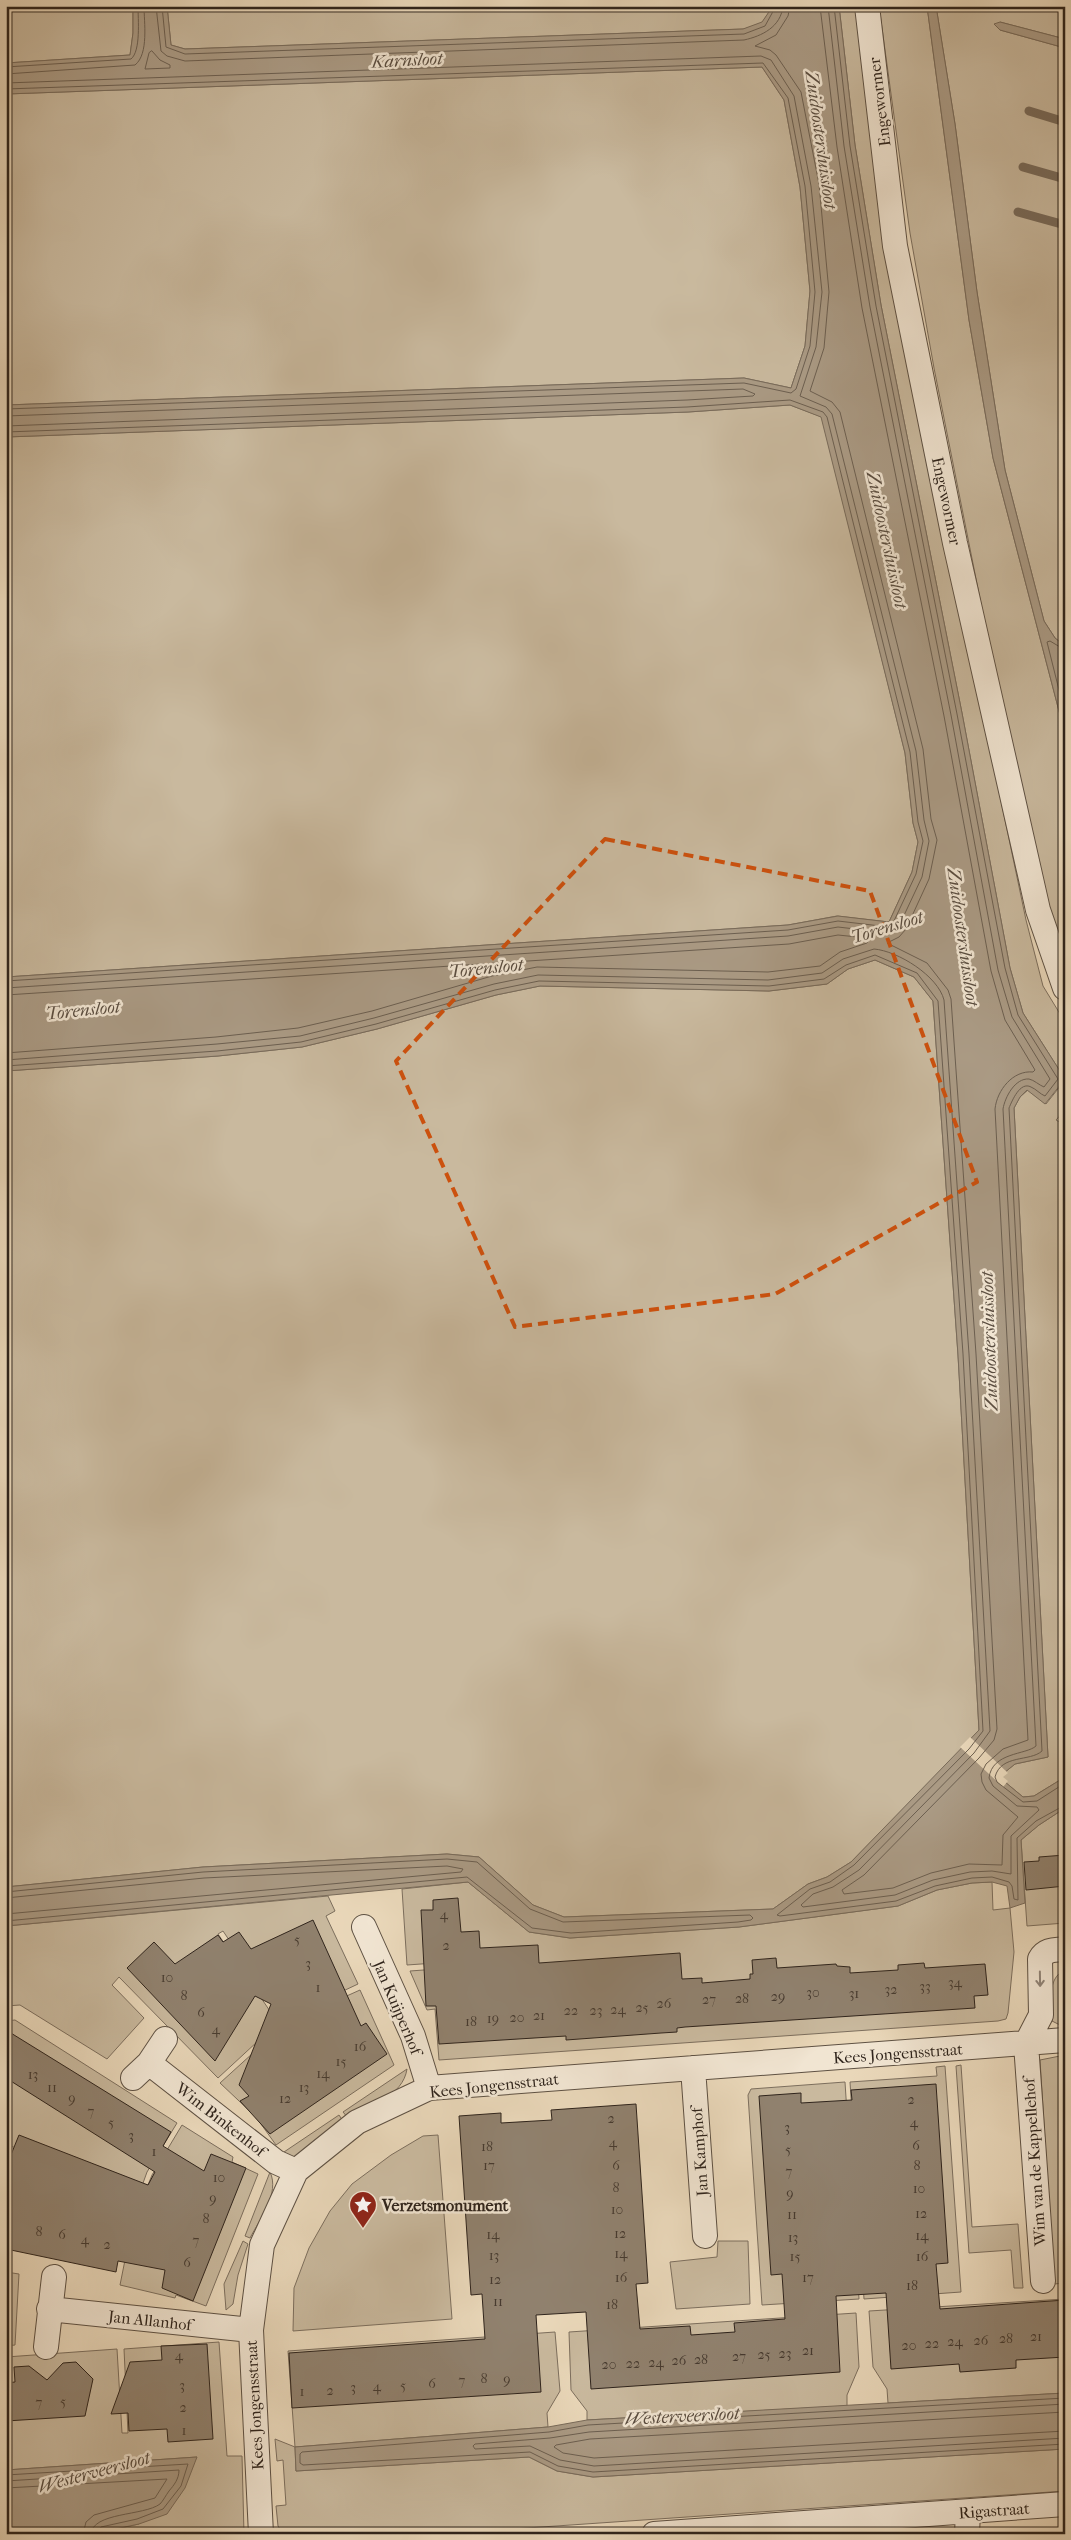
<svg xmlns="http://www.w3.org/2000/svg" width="1071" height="2540" font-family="'IM FELL French Canon',serif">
<rect width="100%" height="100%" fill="#e9d7b9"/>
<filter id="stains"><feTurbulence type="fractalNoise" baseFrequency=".004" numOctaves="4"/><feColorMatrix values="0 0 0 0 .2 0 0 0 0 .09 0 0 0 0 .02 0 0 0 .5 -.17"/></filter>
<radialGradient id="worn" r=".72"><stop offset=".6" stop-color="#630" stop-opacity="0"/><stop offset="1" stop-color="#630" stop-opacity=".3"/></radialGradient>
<path fill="#c9b99e" stroke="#7c6e5d" d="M 6,6 L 133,6 L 133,33 L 130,55 L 6,63 Z
M 167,6 L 773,6 L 762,23 L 744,29 L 185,49 L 171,45 Z
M 839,6 L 856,6 L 919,410 L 1026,920 L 1043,986 L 1065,1022 L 1065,1079 L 1023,1013 L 1010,968 L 962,713 L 881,305 L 855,145 Z
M 879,6 L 927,6 L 969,320 L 993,458 L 1065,734 L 1065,956 L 1043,887 L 997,684 L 934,368 L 910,233 Z
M 936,6 L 1065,6 L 1065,39 L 1000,22 L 1000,30 L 1065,48 L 1065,646 L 1055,638 L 1044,621 L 1005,470 L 977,292 L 955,124 Z
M 762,67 L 784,100 L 800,187 L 810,291 L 805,346 L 791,388 L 744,378 L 6,405 L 6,94 Z
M 790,405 L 822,417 L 905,753 L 913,823 L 918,842 L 912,872 L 889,922 L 837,916 L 788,925 L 6,977 L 6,437 L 688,412 Z
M 875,960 L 914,977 L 933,1001 L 958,1355 L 979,1730 L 965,1746 L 851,1862 L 827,1877 L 808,1884 L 773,1909 L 564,1917 L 533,1905 L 479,1857 L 447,1854 L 203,1867 L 6,1887 L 6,1071 L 218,1056 L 302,1047 L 377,1029 L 496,995 L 540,986 L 769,991 L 827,984 L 848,969 Z
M 1065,1080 L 1065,1110 L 1056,1120 L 1065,1125 L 1065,1777 L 1034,1796 L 1023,1797 L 999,1777 L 1015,1764 L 1048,1757 L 1014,1108 L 1020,1097 L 1028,1090 L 1046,1104 Z
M 1065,1808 L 1065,1923 L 1027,1926 L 1021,1840 L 1039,1825 Z
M 468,1882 L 529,1932 L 570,1938 L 739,1927 L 898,1906 L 937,1890 L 972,1883 L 992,1882 L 993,1910 L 1010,1908 L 1014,1952 L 1008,2013 L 1006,2019 L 998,2021 L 439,2060 L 435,2009 L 427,2010 L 410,1971 L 505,1964 L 505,1958 L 407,1965 L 402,1889 Z
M 328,1896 L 335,1911 L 326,1916 L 358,1984 L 307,2008 L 285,2023 L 223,1931 L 218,1934 L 280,2026 L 258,2041 L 218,2078 L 119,1977 L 112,1985 L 144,2018 L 107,2059 L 20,2005 L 6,2006 L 6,1926 Z
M 1065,1970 L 1065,2023 L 1062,2026 L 1052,2021 C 1052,2004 1046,1978 1065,1970 Z
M 360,1990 L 394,2065 L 276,2145 L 256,2117 L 220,2083 L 264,2043 L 300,2017 Z
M 15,2020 L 177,2123 L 147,2172 L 138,2197 L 6,2144 L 6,2021 Z
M 1065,2055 L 1065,2283 L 1054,2284 L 1040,2060 Z
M 961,2065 L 972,2227 L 1018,2224 L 1023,2288 L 1014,2288 L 1011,2250 L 969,2253 L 956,2066 Z
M 945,2066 L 961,2292 L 864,2299 L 850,2082 L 937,2076 L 936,2067 Z
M 407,2069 C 403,2096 370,2106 348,2118 L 343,2112 Z
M 845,2082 L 859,2299 L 762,2305 L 748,2095 L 751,2089 Z
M 339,2115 L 343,2121 L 295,2157 L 287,2158 L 281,2154 Z
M 182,2125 L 233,2157 L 232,2162 L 258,2174 L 206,2306 L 176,2295 L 175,2298 L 120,2285 L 132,2225 L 152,2175 Z
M 438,2135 L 452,2319 L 293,2331 L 294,2288 L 309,2248 L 330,2211 L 352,2184 L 391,2155 L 423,2136 Z
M 270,2172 C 280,2193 260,2219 250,2238 L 245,2236 Z
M 243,2241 L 248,2244 L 238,2275 L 233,2304 L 226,2310 L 224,2284 Z
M 718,2241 L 748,2241 L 750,2304 L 676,2309 L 670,2262 L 717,2257 Z
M 6,2272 L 19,2274 L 15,2345 L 6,2346 Z
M 1065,2299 L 1065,2393 L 888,2403 L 887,2389 L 873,2367 L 869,2311 Z
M 856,2313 L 859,2367 L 847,2395 L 847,2406 L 587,2420 L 587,2411 L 571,2390 L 569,2332 Z
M 555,2332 L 560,2391 L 547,2413 L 548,2427 L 295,2447 L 296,2471 L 529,2457 L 557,2471 L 593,2477 L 1065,2449 L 1065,2491 L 440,2534 L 283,2534 L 278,2526 L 276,2506 L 286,2505 L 283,2460 L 277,2461 L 275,2439 L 295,2447 L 288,2351 Z
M 219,2342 L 227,2456 L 242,2456 L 244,2534 L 92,2534 L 139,2524 L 197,2457 L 6,2470 L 6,2357 L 117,2349 L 122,2433 L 128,2433 L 124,2349 Z
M 1065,2529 L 1065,2534 L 1028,2534 L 1037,2530 Z"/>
<path fill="#aa9a84" stroke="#796b5a" d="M 133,6 L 167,6 L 171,45 L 185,49 L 743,29 L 762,22 L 773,6 L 839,6 L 855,145 L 881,305 L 962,713 L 1010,968 L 1023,1013 L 1065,1079 L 1045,1104 L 1027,1090 L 1020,1097 L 1014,1108 L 1048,1757 L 1015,1764 L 999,1777 L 1023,1797 L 1034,1796 L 1065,1777 L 1065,1808 L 1039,1825 L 1021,1840 L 1025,1903 L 1010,1908 L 1007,1886 L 992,1882 L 972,1883 L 937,1890 L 898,1906 L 739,1927 L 570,1938 L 529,1932 L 468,1882 L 6,1926 L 6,1887 L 203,1867 L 447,1854 L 479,1857 L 533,1905 L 564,1917 L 773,1909 L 808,1884 L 827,1877 L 851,1862 L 979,1730 L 958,1355 L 933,1001 L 914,977 L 875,960 L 848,969 L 827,984 L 769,991 L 540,986 L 496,995 L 377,1029 L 302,1047 L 218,1056 L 6,1071 L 6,977 L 788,925 L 838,916 L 889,922 L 912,872 L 918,842 L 913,823 L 905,753 L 821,417 L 790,405 L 688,412 L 6,437 L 6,405 L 744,378 L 791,388 L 805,346 L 810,291 L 800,187 L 784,100 L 762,67 L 6,94 L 6,63 L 130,55 L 133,33 Z
M 927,6 L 936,6 L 955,124 L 977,292 L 1005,470 L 1044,621 L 1055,638 L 1065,646 L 1065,734 L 993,458 L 969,320 Z
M 1000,22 L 1065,39 L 1065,48 L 1000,30 L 994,24 Z
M 1065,2393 L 1065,2449 L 593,2477 L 557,2471 L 529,2457 L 296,2471 L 295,2447 L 548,2427 L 587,2420 Z
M 197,2457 L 185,2488 L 167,2514 L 139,2524 L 92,2534 L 6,2534 L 6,2470 Z"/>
<path fill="#e9d7b9" d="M 970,1737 L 1008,1773 L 1003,1777 L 1008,1781 L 1003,1787 L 960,1747 Z"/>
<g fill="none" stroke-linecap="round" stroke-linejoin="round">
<path stroke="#6c5f50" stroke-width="1" d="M 156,6 L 161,51 L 167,56 L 185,61 L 744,40 C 762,36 781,27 783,6
M 162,6 L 166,47 L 185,54 L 744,34 L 765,26 L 776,6
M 790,6 L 788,16 L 776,35 L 755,46 L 770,50 L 776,55 L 801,92 L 819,184 L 829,292 L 824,348 L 810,391 L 832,402 L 840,412 L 923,749 L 931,819 L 937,840 L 929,879 L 906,929 L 899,937 L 887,943 L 927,963 L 948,990 L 951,999 L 976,1354 L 997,1729 L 994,1740 L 979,1758 L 864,1875 L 842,1890 L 844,1894 L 893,1888 L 931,1873 L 969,1864 L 1002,1865 L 1003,1835 L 1018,1817 L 986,1790 L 982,1782 L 981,1774 L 986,1764 L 1003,1749 L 1028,1740 L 995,1109 C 997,1090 1013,1070 1033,1072 L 1035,1070 L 1005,1020 L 991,971 L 944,716 L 862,308 L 837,147 L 820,6
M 834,6 L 850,146 L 876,306 L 957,714 L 1005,968 L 1018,1015 L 1058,1079 L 1045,1096 C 1040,1094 1036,1089 1031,1087 C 1020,1081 1012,1101 1009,1108 L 1042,1751 C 1030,1762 1001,1754 995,1777 L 997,1782 L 1023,1802 L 1037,1801 L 1065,1783
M 152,51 L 160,60 L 170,65 L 170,68 L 145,69 L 149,53 Z
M 6,67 L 131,59 C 141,51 138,19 138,6
M 6,74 L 135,65 C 149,54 144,22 144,6
M 6,83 L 761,56 L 771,60 L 794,96 L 811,186 L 822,292 L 816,347 L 800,396 L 826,407 L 832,414 L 916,751 L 924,820 L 929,841 L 922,877 L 899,926 L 889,933 L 838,927 L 788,936 L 6,988
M 6,89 L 763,63 L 788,98 L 805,186 L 815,292 L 810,346 L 796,389 L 791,393 L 744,383 L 6,409
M 6,416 L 743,389 L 755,394 L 753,396 L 687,400 L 6,426
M 6,432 L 687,407 L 790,400 L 823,412 L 827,417 L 910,752 L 918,822 L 923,841 L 916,874 L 893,923 L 889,927 L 838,921 L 788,930 L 6,981
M 1065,650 L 1050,641 L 1047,642 L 1065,714
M 6,995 L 789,944 L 838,935 L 867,938 L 869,940 L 867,943 L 840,952 L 820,966 L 768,972 L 537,967 L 492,976 L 372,1011 L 298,1028 L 216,1037 L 6,1053
M 6,1060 L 217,1044 L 300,1036 L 374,1018 L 494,984 L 538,975 L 768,980 L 822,973 L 843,959 L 874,949 C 898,951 938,976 944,1000 L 969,1354 L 990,1731 L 974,1753 L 859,1870 L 833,1887 L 813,1894 L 801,1905 L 803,1907 L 895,1895 L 933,1880 L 970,1872 L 992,1871 L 1011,1874 L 1011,1836 L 1039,1810 L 1037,1807 L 1017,1806 L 993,1786 L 989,1778 C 992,1752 1026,1755 1036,1746 L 1003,1109 C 1005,1097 1015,1078 1029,1079 C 1034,1080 1039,1085 1044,1087 L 1050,1079 L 1012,1017 L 998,970 L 951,715 L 870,307 L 844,146 L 828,6
M 6,1066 L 217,1051 L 301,1042 L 376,1024 L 495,990 L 539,981 L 769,986 L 824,979 L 846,965 L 875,955 L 917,973 L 938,1001 L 963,1354 L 983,1731 L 969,1749 L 854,1865 L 830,1882 L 810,1889 L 777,1915 L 780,1916 L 896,1901 L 935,1886 L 972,1878 L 992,1877 L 1009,1882 L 1012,1886 L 1014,1899 L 1018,1900 L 1017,1838 L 1036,1821 L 1065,1805
M 6,1892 L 203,1872 L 447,1859 L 477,1862 L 530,1909 L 563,1922 L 750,1915 L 753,1918 L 751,1920 L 738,1922 L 571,1933 L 532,1928 L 467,1877 L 6,1921
M 6,1898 L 204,1878 L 447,1866 L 463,1869 L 461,1872 L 6,1914
M 1065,2398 L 588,2425 L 549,2432 L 302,2452 L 300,2454 L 300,2463 L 303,2465 L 530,2452 L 558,2466 L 593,2472 L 1065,2444
M 1065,2404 L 589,2432 L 550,2438 L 475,2444 L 473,2446 L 475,2449 L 530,2446 L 560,2460 L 594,2466 L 1065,2438
M 1065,2412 L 590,2439 L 556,2445 L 554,2447 L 563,2453 L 594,2458 L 1065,2431
M 6,2475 L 188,2464 L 181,2486 L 163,2509 L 137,2519 L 101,2527 L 97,2534
M 6,2481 L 179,2470 C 179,2479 174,2485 169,2491 C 166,2495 163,2501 160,2504 C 144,2516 92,2512 91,2534
M 6,2488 L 167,2479 L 155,2498 L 94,2515 L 86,2522 L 83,2534"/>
<path stroke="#796b5a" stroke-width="9" d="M 1029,111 L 1065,122
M 1023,167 L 1065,179
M 1018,212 L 1065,225"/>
</g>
<path fill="#90816e" stroke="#2f241c" d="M 1065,1855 L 1065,1886 L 1026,1890 L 1024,1862 L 1039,1861 L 1039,1857 Z
M 458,1898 L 461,1932 L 479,1931 L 480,1948 L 538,1945 L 539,1963 L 680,1953 L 682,1979 L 702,1978 L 702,1983 L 750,1979 L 750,1974 L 753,1974 L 752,1960 L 776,1958 L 777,1968 L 836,1964 L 837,1966 L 850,1967 L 850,1973 L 898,1970 L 898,1965 L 924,1963 L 925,1968 L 985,1964 L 988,1995 L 974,1996 L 975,2008 L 685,2027 L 677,2028 L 677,2032 L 661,2033 L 566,2040 L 566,2036 L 439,2044 L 436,2006 L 426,2006 L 421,1910 L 433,1910 L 433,1900 Z
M 313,1920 L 361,2026 L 366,2023 L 387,2054 L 270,2134 L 240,2101 L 249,2096 L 239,2085 L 271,2004 L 255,1996 L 215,2061 L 127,1968 L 154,1942 L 175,1964 L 218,1935 L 223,1942 L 239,1932 L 251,1949 Z
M 6,2030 L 171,2132 L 163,2146 L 204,2171 L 211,2154 L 246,2168 L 193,2301 L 162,2288 L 165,2270 L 118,2261 L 116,2272 L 6,2249 L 6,2167 L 19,2135 L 148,2185 L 155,2172 L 6,2078 Z
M 936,2084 L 948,2263 L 936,2264 L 940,2309 L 1065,2300 L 1065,2357 L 1016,2360 L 1016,2368 L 960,2372 L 959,2364 L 891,2369 L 886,2293 L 836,2296 L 840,2372 L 591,2389 L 586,2312 L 536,2315 L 541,2392 L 292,2408 L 289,2353 L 485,2339 L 482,2294 L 471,2295 L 459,2116 L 501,2113 L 501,2123 L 552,2120 L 551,2110 L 636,2104 L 648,2283 L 636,2284 L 640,2329 L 690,2326 L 691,2335 L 735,2332 L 734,2323 L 785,2319 L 782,2274 L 771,2275 L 759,2096 L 801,2093 L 801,2103 L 852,2100 L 851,2090 Z
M 207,2344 L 213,2439 L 168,2442 L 167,2429 L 129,2431 L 128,2413 L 111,2414 L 130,2362 L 162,2360 L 161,2346 Z
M 76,2362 L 93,2379 L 85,2416 L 6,2421 L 6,2383 L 15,2382 L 14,2367 L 29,2366 L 47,2380 L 63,2363 Z"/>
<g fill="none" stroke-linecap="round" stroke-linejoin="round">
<defs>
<path id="street" d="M 867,6 L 895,246 L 955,543 L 1038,910 L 1065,988
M 364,1927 L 413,2036 L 429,2088
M 165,2039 L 149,2063 L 276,2162 L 296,2171
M 1026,2044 L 1043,2281
M 1026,2044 L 1041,2015 L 1040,1959 C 1045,1949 1055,1950 1065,1949
M 693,2068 L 705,2236
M 133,2078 L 149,2063
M 49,2309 L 251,2330
M 46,2347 L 54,2277
M 261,2534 L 251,2330 L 262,2245 L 296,2171 L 357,2122 L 429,2088 L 1065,2040
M 654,2534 L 1065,2504
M 967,2534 L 968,2512"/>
</defs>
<use href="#street" stroke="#5e5143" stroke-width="26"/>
<use href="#street" stroke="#f1e5d2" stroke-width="24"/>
</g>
<defs><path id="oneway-shaft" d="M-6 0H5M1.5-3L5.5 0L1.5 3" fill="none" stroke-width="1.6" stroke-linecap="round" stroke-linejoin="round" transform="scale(1.25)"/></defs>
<use stroke="#908477" href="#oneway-shaft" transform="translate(1040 1979) rotate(89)"/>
<path fill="none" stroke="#cc510e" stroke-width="4" stroke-dasharray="10 6" stroke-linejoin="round" d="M 605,839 L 870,891 L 977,1182 L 775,1294 L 515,1327 L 396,1061 Z"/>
<defs>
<symbol id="sight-pin" viewBox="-11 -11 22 30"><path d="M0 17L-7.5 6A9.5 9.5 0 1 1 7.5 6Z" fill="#8f2418" stroke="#f1e5d2"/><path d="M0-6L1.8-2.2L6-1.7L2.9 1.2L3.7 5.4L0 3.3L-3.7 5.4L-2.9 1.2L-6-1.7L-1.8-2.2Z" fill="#fff"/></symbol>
</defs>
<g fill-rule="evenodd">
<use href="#sight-pin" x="347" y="2189" width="32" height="43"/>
</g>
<g text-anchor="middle" stroke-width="5" stroke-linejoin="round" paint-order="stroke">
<g font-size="14" fill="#473b30">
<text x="444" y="1919">4</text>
<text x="297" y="1944">5</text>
<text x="446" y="1950">2</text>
<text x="308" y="1968">3</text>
<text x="167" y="1982">10</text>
<text x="955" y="1987">34</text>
<text x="925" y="1991">33</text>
<text x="318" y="1992">1</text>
<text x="891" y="1994">32</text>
<text x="813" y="1997">30</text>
<text x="854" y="1998">31</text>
<text x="184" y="2000">8</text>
<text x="778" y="2001">29</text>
<text x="742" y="2003">28</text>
<text x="709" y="2004">27</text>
<text x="664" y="2008">26</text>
<text x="642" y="2012">25</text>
<text x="618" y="2014">24</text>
<text x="571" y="2015">22</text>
<text x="596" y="2015">23</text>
<text x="201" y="2017">6</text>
<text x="539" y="2020">21</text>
<text x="517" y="2022">20</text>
<text x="493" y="2023">19</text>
<text x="471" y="2026">18</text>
<text x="216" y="2034">4</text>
<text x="360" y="2051">16</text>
<text x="341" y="2066">15</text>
<text x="323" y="2078">14</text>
<text x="33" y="2079">13</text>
<text x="52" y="2092">11</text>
<text x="304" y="2092">13</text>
<text x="72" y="2103">9</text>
<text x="285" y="2103">12</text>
<text x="911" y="2104">2</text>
<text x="91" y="2116">7</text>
<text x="611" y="2123">2</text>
<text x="111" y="2127">5</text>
<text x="914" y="2127">4</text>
<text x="787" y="2132">3</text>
<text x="131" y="2140">3</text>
<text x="613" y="2147">4</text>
<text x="916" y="2150">6</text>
<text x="487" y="2151">18</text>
<text x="788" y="2154">5</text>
<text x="154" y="2156">1</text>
<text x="489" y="2170">17</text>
<text x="616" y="2170">6</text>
<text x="917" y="2170">8</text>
<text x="789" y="2176">7</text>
<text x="219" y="2182">10</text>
<text x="616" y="2192">8</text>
<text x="919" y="2193">10</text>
<text x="790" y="2198">9</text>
<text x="213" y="2203">9</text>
<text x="617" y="2214">10</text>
<text x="921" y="2218">12</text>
<text x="792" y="2219">11</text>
<text x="206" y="2223">8</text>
<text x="39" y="2236">8</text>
<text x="620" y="2238">12</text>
<text x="62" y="2239">6</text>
<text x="493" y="2239">14</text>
<text x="922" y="2240">14</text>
<text x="793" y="2242">13</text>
<text x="85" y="2244">4</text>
<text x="196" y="2245">7</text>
<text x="107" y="2249">2</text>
<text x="621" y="2258">14</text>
<text x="494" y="2260">13</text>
<text x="795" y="2261">15</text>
<text x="922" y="2261">16</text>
<text x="187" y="2267">6</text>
<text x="621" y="2282">16</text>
<text x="808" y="2282">17</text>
<text x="495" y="2284">12</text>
<text x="912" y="2290">18</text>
<text x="498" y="2306">11</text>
<text x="612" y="2309">18</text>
<text x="1036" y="2341">21</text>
<text x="1006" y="2343">28</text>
<text x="981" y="2345">26</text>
<text x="955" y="2346">24</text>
<text x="932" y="2348">22</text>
<text x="909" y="2350">20</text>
<text x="808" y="2355">21</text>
<text x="785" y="2358">23</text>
<text x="764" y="2359">25</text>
<text x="179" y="2360">4</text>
<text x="739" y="2361">27</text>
<text x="701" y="2364">28</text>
<text x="679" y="2365">26</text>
<text x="656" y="2367">24</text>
<text x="633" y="2368">22</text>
<text x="609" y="2369">20</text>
<text x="484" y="2383">8</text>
<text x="507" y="2384">9</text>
<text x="462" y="2385">7</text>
<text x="432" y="2388">6</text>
<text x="182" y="2390">3</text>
<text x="403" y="2390">5</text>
<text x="377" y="2391">4</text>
<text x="353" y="2392">3</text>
<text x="330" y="2395">2</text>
<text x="302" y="2396">1</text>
<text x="63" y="2406">5</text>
<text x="39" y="2407">7</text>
<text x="183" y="2412">2</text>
<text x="184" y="2435">1</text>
</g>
<g font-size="16" fill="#2f241c" stroke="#f1e5d2">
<text transform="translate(879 102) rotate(-97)" y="6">Engewormer</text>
<text transform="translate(947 501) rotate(78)" y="6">Engewormer</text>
<text transform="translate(398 2007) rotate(67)" y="6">Jan Kuijperhof</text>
<text transform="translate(898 2053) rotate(-4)" y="6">Kees Jongensstraat</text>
<text transform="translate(494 2085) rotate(-6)" y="6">Kees Jongensstraat</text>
<text transform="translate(221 2119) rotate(38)" y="6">Wim Binkenhof</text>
<text transform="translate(699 2152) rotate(-94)" y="6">Jan Kamphof</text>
<text transform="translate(1034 2162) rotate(-94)" y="6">Wim van de Kappellehof</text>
<text transform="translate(150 2320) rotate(6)" y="6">Jan Allanhof</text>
<text transform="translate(254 2405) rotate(-93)" y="6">Kees Jongensstraat</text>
<text transform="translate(994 2510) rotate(-4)" y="6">Rigastraat</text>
</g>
<g font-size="16" font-weight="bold" fill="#2f241c" stroke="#f1e5d2" text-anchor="start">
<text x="382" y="2211">Verzetsmonument</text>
</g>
<g font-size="18" font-style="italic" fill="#5a4d40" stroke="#f1e5d2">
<text transform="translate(407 60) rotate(-3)" y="6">Karnsloot</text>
<text transform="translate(821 140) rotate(82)" y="6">Zuidoostersluissloot</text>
<text transform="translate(887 540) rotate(78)" y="6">Zuidoostersluissloot</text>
<text transform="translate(887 927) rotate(-17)" y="6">Torensloot</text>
<text transform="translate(963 937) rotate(82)" y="6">Zuidoostersluissloot</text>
<text transform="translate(486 968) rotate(-6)" y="6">Torensloot</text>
<text transform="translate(83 1010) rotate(-6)" y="6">Torensloot</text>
<text transform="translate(989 1341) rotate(-92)" y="6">Zuidoostersluissloot</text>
<text transform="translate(682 2416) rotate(-3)" y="6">Westerveersloot</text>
<text transform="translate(94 2472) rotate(-15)" y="6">Westerveersloot</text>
</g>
</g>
<rect width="1071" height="2540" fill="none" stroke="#e9d7b9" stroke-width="25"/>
<rect x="8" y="8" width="1056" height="2525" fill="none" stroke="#2f241c" stroke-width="2.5"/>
<rect x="12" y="12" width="1046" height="2515" fill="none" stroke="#2f241c"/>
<rect width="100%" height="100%" filter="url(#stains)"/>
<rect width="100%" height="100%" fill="url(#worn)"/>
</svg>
